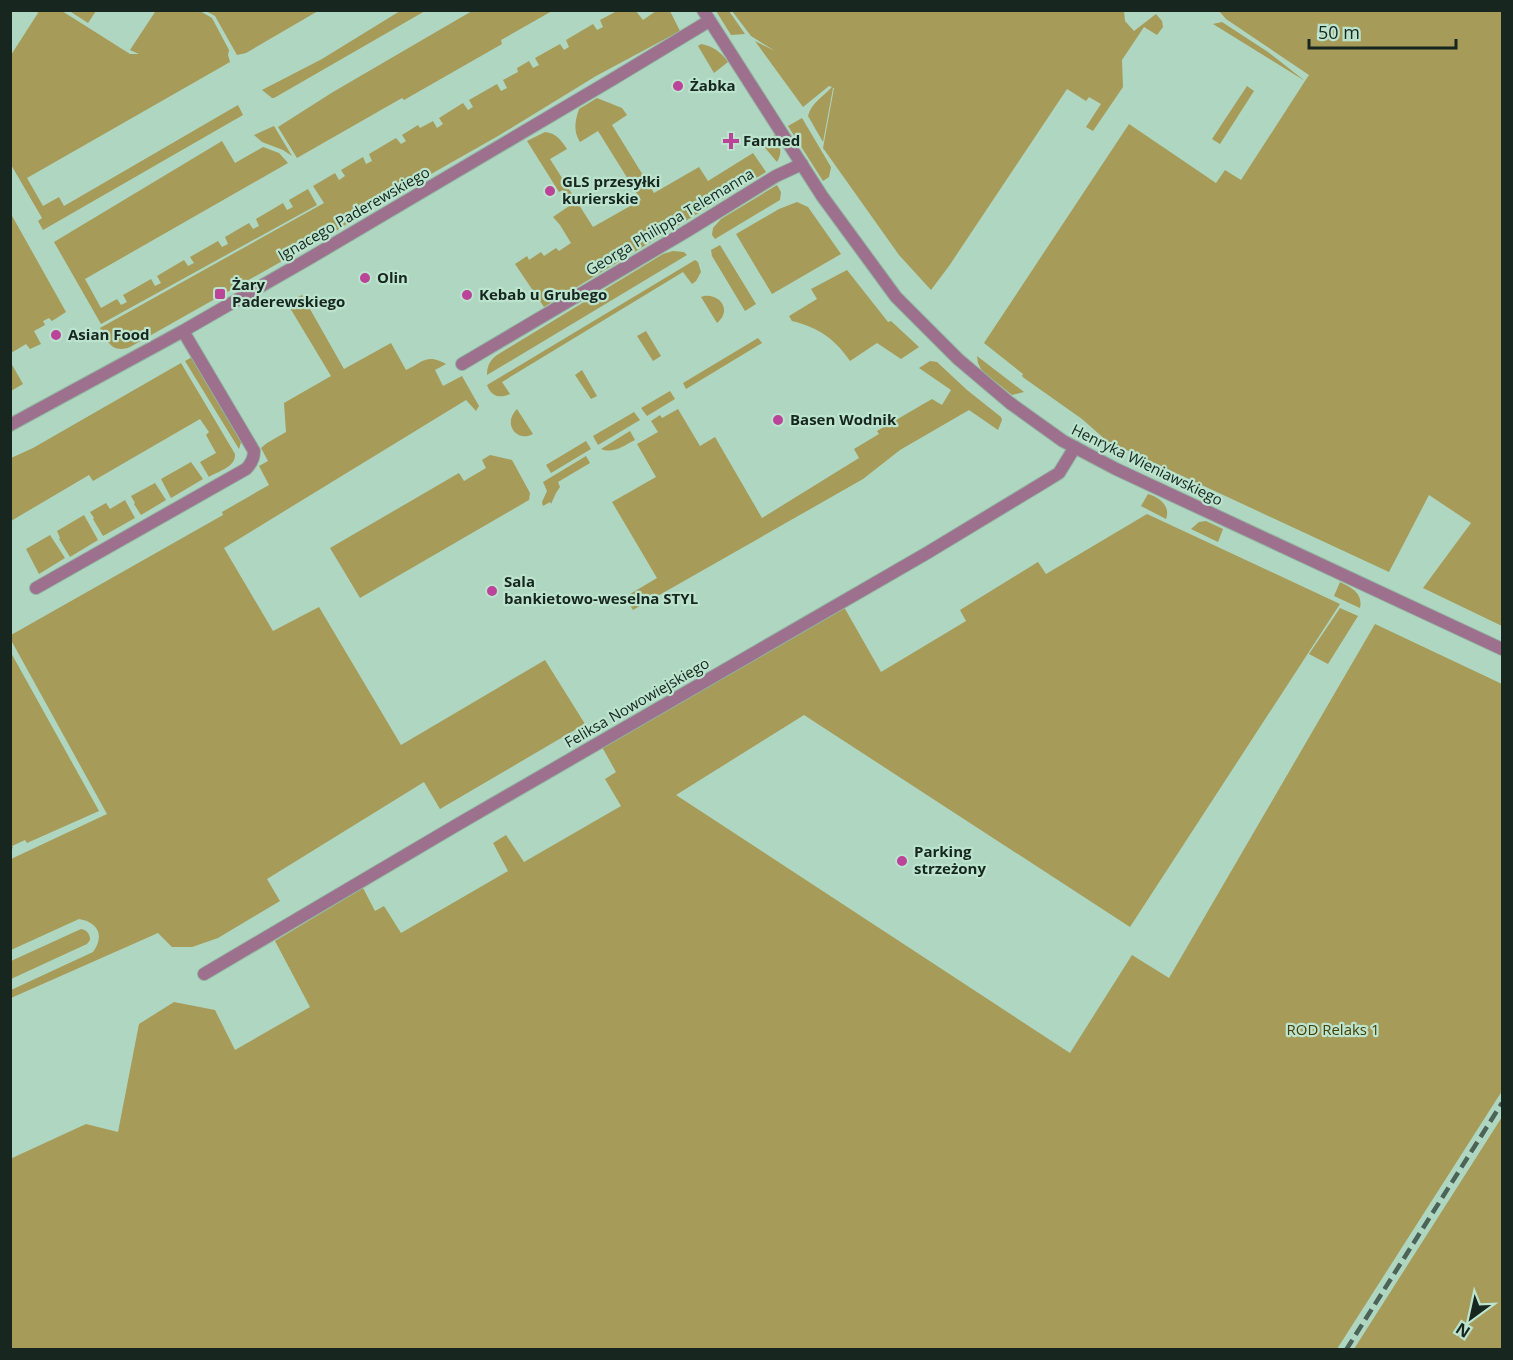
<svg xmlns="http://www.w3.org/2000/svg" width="1513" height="1360" font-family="'Open Sans',sans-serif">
<rect width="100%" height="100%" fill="#afd6c0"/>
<path fill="#a69b58" d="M 36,10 L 62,11 L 130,54 L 139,54 L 130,50 L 155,12 L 154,11 L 200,11 L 212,18 L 229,50 L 228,55 L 230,62 L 27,178 L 43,206 L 59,197 L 64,206 L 238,105 L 243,115 L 43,230 L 38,221 L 42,218 L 10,163 L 11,55 L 38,13 Z
M 72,11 L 72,10 L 96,11 L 88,23 L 71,12 Z
M 206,11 L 318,11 L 246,53 L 237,55 L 215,16 Z
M 400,11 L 425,11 L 274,98 L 272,98 L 262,90 L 322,59 Z
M 472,11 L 552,11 L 501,40 L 502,44 L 404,100 L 402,98 L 297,158 L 278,127 L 333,92 Z
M 614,11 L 636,11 L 643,20 L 656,11 L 670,11 L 680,31 L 596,76 L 498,136 L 373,207 L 339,229 L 130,347 C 112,354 107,341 100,328 L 324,203 L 313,186 L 335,173 L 339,180 L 345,176 L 341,170 L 363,157 L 366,164 L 372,161 L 369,154 L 396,138 L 401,144 L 406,141 L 402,135 L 418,125 L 420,128 L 433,121 L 437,128 L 443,124 L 439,118 L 463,103 L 468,110 L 473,107 L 469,100 L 497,84 L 501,91 L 507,88 L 503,80 L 518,72 L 517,68 L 529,61 L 533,68 L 539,65 L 535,58 L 560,44 L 564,50 L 569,47 L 566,40 L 593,24 L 597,30 L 603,27 L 600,20 L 615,12 Z
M 716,11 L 729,11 L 745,34 L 731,35 Z
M 1124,11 L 1125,21 L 1134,31 L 1156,14 L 1162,21 L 1163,27 L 1157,35 L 1144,27 L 1122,60 L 1123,87 L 1093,131 L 1086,127 L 1101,104 L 1089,97 L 1086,101 L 1067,89 L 949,266 L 931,290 L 899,255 L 823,148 L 834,88 L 833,88 L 823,142 L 808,116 C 811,103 824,96 832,87 L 829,86 L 803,107 L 755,41 L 775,51 L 751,36 L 732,11 Z
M 1219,11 L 1502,11 L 1502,626 L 1423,588 L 1471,523 L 1429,495 L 1389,572 L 1107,441 L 1082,419 L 1024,378 L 1022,376 L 1023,374 L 984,343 L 1129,124 L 1216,183 L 1225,170 L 1241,180 L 1305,81 L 1213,24 L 1222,22 L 1268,52 L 1305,81 L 1309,75 L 1226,19 Z
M 701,44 C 713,46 721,52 728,62 L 714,73 L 698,46 Z
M 1247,86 L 1254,91 L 1220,144 L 1212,139 Z
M 597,98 L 622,108 L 627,115 L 612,125 L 654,193 L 699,167 L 708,181 L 753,153 L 766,172 L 544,307 L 515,264 L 527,256 L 529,260 L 541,252 L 544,256 L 556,248 L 559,251 L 571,243 L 560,225 L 553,217 L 572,204 L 563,190 L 559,192 L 527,141 L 545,132 C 556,133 561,140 567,149 L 550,159 L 593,227 L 641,200 L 598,131 L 580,142 C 573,131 575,121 579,109 Z
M 802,118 L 831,167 L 829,177 L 823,181 L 788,126 Z
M 274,126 L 292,156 L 283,150 L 262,142 L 254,135 Z
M 775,135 C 780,144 783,152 777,162 L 761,143 Z
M 222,141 L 235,163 L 263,147 L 279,153 L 288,163 L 85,279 L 101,308 L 117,299 L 121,305 L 127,302 L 123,295 L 151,279 L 155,286 L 161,283 L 157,276 L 184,260 L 188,266 L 194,263 L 190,257 L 218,241 L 222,247 L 228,244 L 225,237 L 249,223 L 253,229 L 259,226 L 256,219 L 283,203 L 287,210 L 293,207 L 289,200 L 308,189 L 317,205 L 101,324 L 54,242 Z
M 777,185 L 781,192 L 780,200 L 715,239 L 712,235 L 713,228 L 721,219 Z
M 797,202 L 808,207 L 841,254 L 772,294 L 736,234 L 779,209 Z
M 11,214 L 66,312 L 52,321 L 49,318 L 43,321 L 45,325 L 34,331 L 41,344 L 30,349 L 26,344 L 11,353 Z
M 720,245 L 756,304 L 745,311 L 712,256 L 711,250 Z
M 673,251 L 684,252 L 687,255 L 487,375 C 487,366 490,360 497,355 L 663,254 Z
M 695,260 L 698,262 L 701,272 L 696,281 L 692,284 L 683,272 L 502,382 L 510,394 C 499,399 491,396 487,385 Z
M 847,270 L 888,322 L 891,321 L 919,347 L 901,359 L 877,343 L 850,361 C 834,338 819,328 792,321 L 789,316 L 817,299 L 811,289 Z
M 302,295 L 344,369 L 391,343 L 406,370 C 423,362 427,353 446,364 L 435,370 L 443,386 L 462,376 L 479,406 L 476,411 L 466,400 L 224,548 L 273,631 L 319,607 L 401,745 L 545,660 L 585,724 L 440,809 L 424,782 L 267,879 L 280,901 L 218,938 L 192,947 L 172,947 L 158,933 L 11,998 L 11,990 L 93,952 C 105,936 98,922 79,919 L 11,950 L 11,859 L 107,814 L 11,640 L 11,635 L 223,515 L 222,512 L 269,485 L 259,466 L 268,461 L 261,448 L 267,443 L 286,432 L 284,403 L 331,376 L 287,303 Z
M 704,296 C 721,294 732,311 717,323 L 701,297 Z
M 646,331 L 661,356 L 653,361 L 637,336 Z
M 758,338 L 762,343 L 686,389 L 683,383 Z
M 194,356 L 242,439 L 239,449 L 185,361 Z
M 977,356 L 1024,392 L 1012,395 L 982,371 L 978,363 Z
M 930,361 L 937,362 L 967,390 L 1001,417 L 1002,420 L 998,430 L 969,410 L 900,450 L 863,479 L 633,610 L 625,597 L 657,578 L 612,502 L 656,477 L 637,444 L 658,432 L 651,421 L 660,415 L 662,418 L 678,409 L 700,446 L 715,437 L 762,518 L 859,458 L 854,449 L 879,434 L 877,431 L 932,399 L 942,405 L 951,390 L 919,368 Z
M 11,363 L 23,384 L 11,391 Z
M 181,363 L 235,454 C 236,467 219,471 209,477 L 200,462 L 216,453 L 206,435 L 209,432 L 200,419 L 93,481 L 89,475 L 11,521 L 11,458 L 33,448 Z
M 582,370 L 597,396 L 591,399 L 575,375 Z
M 670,391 L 675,399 L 647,416 L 641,408 Z
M 517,409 L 533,434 C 517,443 502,424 517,409 Z
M 634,412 L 640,420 L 598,445 L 593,436 Z
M 630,431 L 635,440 C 623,446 614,454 601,449 Z
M 586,441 L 591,449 L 551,473 L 546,465 Z
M 490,455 L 512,460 L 530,493 L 529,500 L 360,598 L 330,548 L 459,473 L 464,481 L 486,468 L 482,460 Z
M 586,456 L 590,463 L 558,482 L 560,487 L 556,493 L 551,504 L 550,502 L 543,506 L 542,502 L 547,491 L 543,482 Z
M 191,462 L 203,479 L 171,498 L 161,479 Z
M 155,483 L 166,500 L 141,515 L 134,504 L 135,503 L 131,496 Z
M 1148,494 C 1159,497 1171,506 1166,519 L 1141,506 Z
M 125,500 L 135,518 L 103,536 L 93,519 L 94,518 L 90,512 L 106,503 L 110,509 Z
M 1147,514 L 1340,604 L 1130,927 L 804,715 L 676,795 L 1070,1053 L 1132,955 L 1169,978 L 1375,624 L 1502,684 L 1502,1091 L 1337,1349 L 11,1349 L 10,1159 L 86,1124 L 118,1132 L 139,1024 L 174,1002 L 215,1010 L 235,1050 L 310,1007 L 275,941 L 363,888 L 375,911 L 384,906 L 401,933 L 508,871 L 493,843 L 506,835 L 524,862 L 621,806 L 605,779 L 616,772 L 602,747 L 844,607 L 881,672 L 966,621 L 960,610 L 1038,562 L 1046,574 Z
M 84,515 L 98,540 L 70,557 L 59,539 L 60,538 L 57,531 Z
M 1206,521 L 1223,529 L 1218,542 L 1191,529 L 1199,522 Z
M 50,535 L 65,558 L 39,574 L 26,549 Z
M 1340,582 C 1352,588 1363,593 1360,608 L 1334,596 Z
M 1340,608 L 1358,616 L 1328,664 L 1309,654 Z
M 10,651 L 99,811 L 27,843 L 25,840 L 12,846 L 13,848 L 11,849 Z
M 81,929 C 87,930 90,934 90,940 L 87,944 L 11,979 L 11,961 Z
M 1502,1117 L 1502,1349 L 1354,1349 Z"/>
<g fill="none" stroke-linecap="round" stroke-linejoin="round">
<defs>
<path id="street" d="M 703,10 L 822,196 L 896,297 L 958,359 L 1010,403 L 1063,441 L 1116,469 L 1502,649
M 462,364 L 687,231 L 776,176 L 802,164
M 10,425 L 183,331 L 310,258 L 613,79 L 709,21
M 36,588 L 246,469 C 251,464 254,458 254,451 L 183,331
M 204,974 L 455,826 L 927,553 L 1046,481 L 1059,473 L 1075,447"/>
</defs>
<use href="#street" stroke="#91b3a0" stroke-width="14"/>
<use href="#street" stroke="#9d708d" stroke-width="12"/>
<path stroke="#4c6357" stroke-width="4.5" stroke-dasharray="12 6" stroke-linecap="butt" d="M 1346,1350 L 1502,1103"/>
</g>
<g fill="#b49" stroke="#bbe3cd" stroke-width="2">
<circle cx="678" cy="86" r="6"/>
<path d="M728 132h6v6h6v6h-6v6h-6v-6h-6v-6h6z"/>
<circle cx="550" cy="191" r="6"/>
<circle cx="365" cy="278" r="6"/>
<rect x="214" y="288" width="12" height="12" rx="3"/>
<circle cx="467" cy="295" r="6"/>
<circle cx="56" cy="335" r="6"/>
<circle cx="778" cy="420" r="6"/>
<circle cx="492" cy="591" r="6"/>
<circle cx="902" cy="861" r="6"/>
</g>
<g text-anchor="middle" stroke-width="4.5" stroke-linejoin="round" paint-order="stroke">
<g font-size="15" font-weight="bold" fill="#17261e" stroke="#bbe3cd" text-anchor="start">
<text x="690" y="91">Żabka</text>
<text x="743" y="146">Farmed</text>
<text x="562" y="187">GLS przesyłki<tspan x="562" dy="17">kurierskie</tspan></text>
<text x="377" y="283">Olin</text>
<text x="232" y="290">Żary<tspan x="232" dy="17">Paderewskiego</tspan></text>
<text x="479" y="300">Kebab u Grubego</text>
<text x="68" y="340">Asian Food</text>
<text x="790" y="425">Basen Wodnik</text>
<text x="504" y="587">Sala<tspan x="504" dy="17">bankietowo-weselna STYL</tspan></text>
<text x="914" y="857">Parking<tspan x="914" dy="17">strzeżony</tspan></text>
</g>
<g font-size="15" fill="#17261e" stroke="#bbe3cd">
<text transform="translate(354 214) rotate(-30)" y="5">Ignacego Paderewskiego</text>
<text transform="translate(670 222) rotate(-31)" y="5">Georga Philippa Telemanna</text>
<text transform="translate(1147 465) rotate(26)" y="5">Henryka Wieniawskiego</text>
<text transform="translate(637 703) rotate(-30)" y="5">Feliksa Nowowiejskiego</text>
</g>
<g font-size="15" fill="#473e01" stroke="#bbe3cd">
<text x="1333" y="1035">ROD Relaks 1</text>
</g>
</g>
<rect width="1513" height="1360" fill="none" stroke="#17261e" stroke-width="24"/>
<g transform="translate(1471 1318) rotate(213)" stroke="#bbe3cd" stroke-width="4.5" paint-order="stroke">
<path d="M0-4.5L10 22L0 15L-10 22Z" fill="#17261e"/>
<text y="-9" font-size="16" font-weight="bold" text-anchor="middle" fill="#17261e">N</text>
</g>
<path d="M1309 39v9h147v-9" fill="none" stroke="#17261e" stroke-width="3"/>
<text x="1318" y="39" font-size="18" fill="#17261e" stroke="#bbe3cd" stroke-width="4.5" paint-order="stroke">50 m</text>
</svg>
